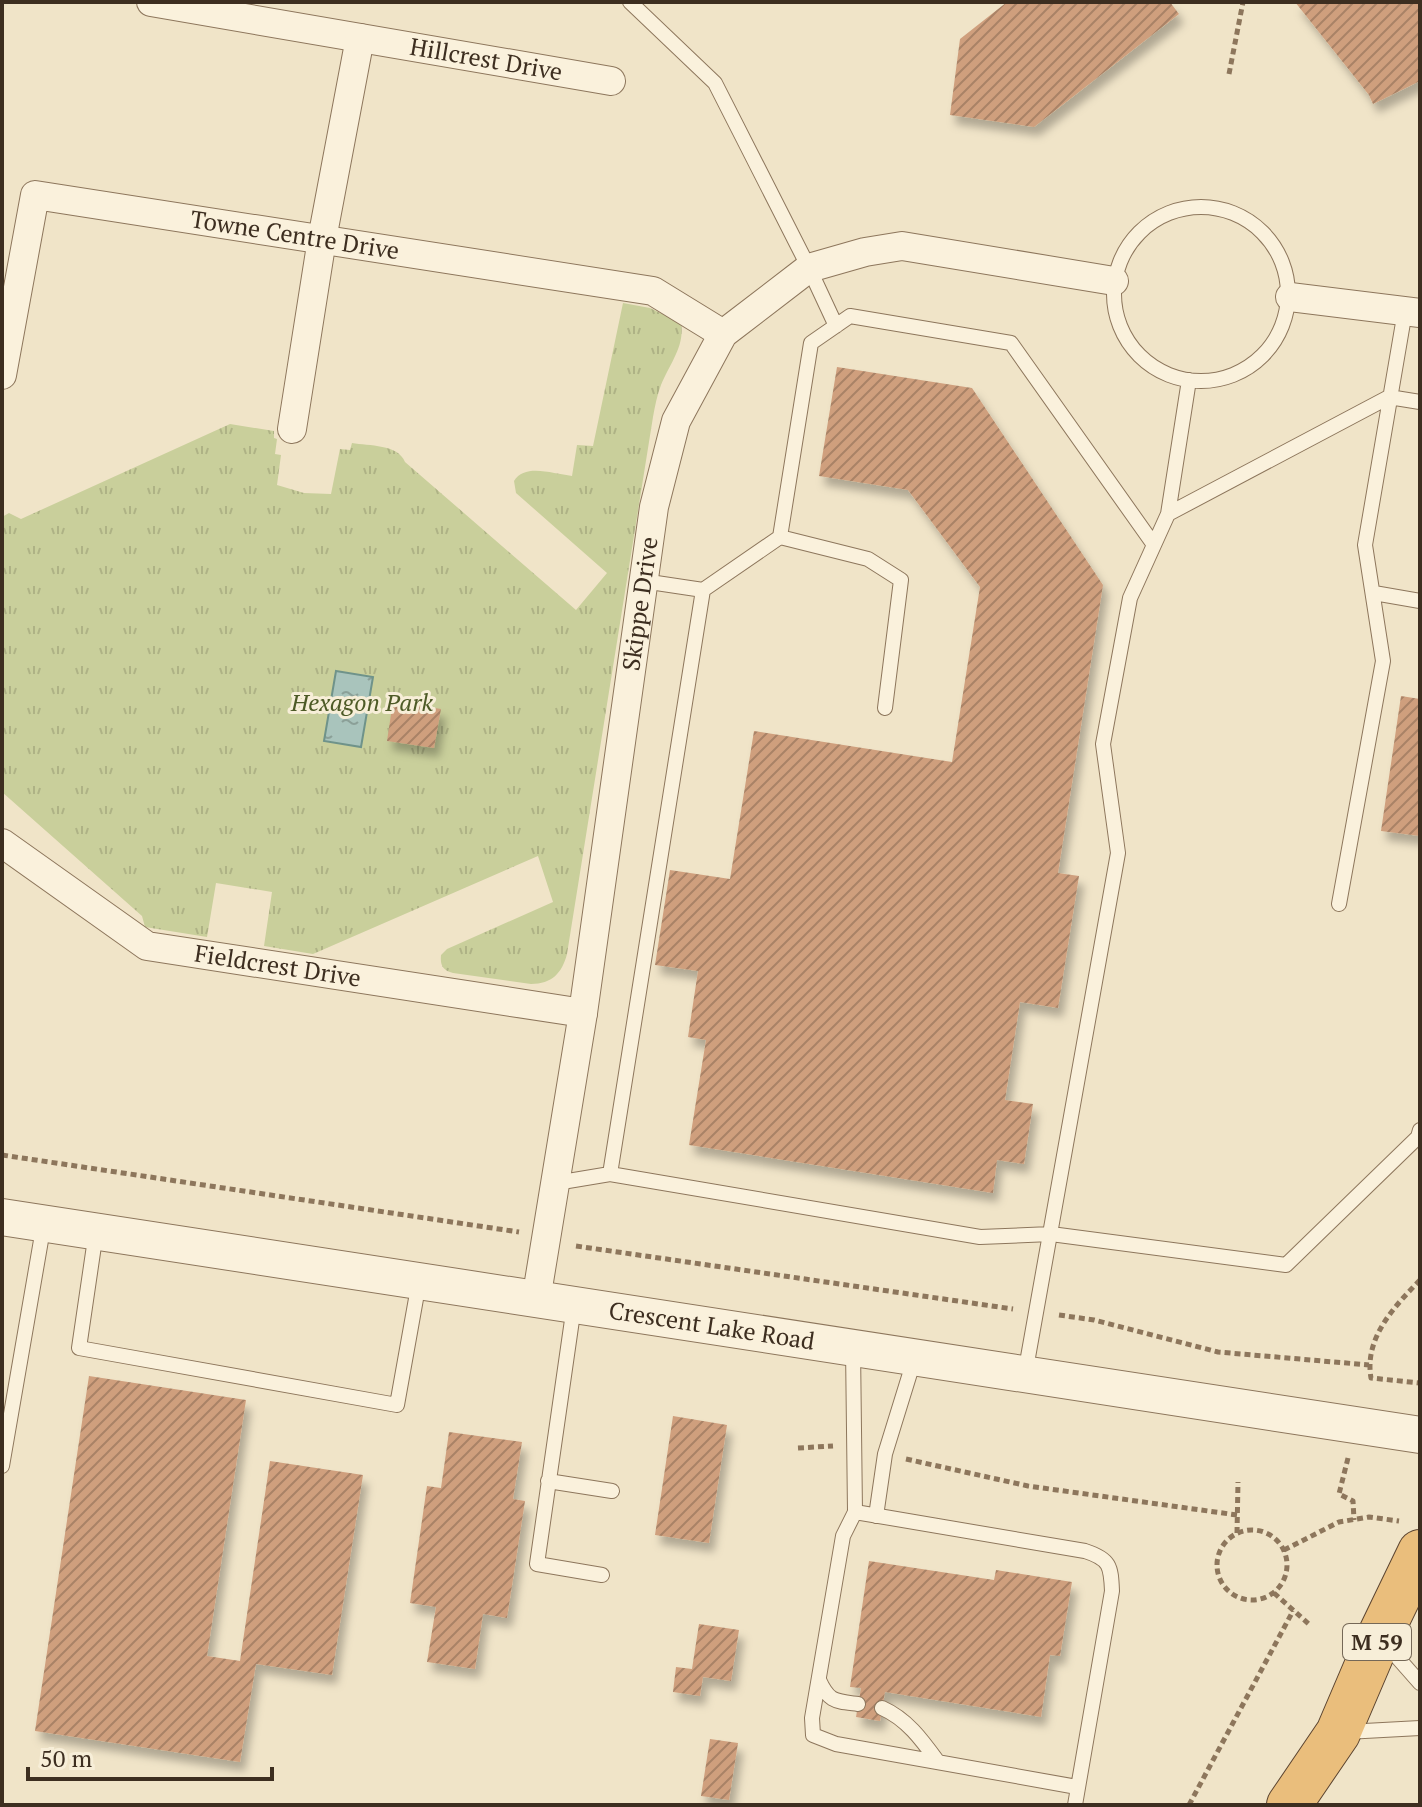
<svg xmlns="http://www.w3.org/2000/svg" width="1422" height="1807" font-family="'PT Serif',serif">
<defs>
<pattern id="grass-tufts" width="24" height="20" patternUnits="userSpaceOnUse" patternTransform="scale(2)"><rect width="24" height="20" fill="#c9cf9b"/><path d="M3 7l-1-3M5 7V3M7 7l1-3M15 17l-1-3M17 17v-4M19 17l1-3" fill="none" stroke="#aeb285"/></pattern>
<pattern id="water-ripples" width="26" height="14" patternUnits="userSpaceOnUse" patternTransform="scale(2)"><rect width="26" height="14" fill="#a9c4bc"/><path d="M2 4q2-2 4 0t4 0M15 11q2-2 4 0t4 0" fill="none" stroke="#8ba098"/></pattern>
<pattern id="building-hatch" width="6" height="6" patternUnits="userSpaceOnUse" patternTransform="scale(2)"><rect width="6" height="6" fill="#cf9f7d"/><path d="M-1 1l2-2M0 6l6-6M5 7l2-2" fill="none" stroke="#a98266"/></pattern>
<filter id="shadow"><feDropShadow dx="5" dy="9" stdDeviation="4" flood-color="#0004"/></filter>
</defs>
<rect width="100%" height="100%" fill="#f0e4c8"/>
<path fill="url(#grass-tufts)" d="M 623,303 L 650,308 L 681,323 C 685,346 670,363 661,385 C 657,395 655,406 653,417 L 567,954 C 562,973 552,984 531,984 L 453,973 C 443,970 440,966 441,955 L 447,949 L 553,902 L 538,856 L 313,954 L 264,946 L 272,892 L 216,883 L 207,937 L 145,927 L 142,916 L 2,792 L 2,517 L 9,513 L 21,519 L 230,424 L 274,431 L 274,438 L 277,439 L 275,454 L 281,455 L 277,485 L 304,493 L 331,494 L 340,449 L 350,450 L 352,443 C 369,446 398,444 405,462 L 576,610 L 607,573 L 516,493 L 514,481 C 525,463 553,474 572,476 L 577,445 L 593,446 Z"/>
<path fill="url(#water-ripples)" stroke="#6f938a" stroke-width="2" d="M 336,671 L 373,677 L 361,747 L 324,741 Z"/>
<path fill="url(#building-hatch)" filter="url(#shadow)" d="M 1007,2 L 1170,2 L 1179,14 L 1034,127 L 950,115 L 960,39 Z
M 1295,2 L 1420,2 L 1420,81 L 1373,104 L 1369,95 Z
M 837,367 L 972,388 L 1103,585 L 1058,873 L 1079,876 L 1058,1008 L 1020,1002 L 1005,1100 L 1033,1104 L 1024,1164 L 997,1160 L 993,1193 L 689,1145 L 706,1040 L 688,1037 L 698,971 L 655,965 L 670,870 L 730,879 L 754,731 L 952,762 L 980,587 L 908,490 L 819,476 Z
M 1401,696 L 1420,699 L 1420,836 L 1381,831 Z
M 393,701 L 441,709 L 434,748 L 387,741 Z
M 89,1376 L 246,1400 L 207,1656 L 240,1661 L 270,1461 L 363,1475 L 332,1675 L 256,1664 L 240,1762 L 35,1731 Z
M 673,1416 L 727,1425 L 709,1543 L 655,1535 Z
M 449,1432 L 522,1442 L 513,1499 L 525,1501 L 507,1618 L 483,1614 L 475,1669 L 427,1662 L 436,1607 L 410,1603 L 427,1486 L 441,1488 Z
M 869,1561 L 994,1580 L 996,1570 L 1072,1582 L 1060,1656 L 1050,1655 L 1041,1717 L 885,1692 L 880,1721 L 856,1717 L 861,1688 L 850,1687 Z
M 699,1624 L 739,1630 L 731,1681 L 703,1677 L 700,1696 L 673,1692 L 676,1667 L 692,1669 Z
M 710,1739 L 738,1743 L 729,1800 L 701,1796 Z"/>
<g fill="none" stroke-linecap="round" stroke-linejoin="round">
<defs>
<path id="service" d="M 630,2 L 715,83 L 809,268 L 836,326
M1114 294a87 87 0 1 1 174 0a87 87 0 1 1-174 0Z
M 1168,514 L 1389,397 L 1420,402
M 780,537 L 868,559 L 901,580 L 885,708
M 643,581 L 703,590
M 1374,593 L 1420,601
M 1339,904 L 1383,661 L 1365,545 L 1405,311
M 610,1174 L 703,590 L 780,537 L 811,343 L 850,316 L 1011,343 L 1154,545
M 556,1183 L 610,1174 L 980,1237 L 1051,1234 L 1286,1265 L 1418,1137 L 1420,1130
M 96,1232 L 79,1348 L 397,1405 L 419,1282
M 574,1306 L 537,1564 L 602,1575
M 853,1348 L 855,1512
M 1025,1374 L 1118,853 L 1103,744 L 1130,598 L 1168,514 L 1189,380
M 2,1466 L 44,1223
M 548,1481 L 612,1491
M 876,1516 L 885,1454 L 915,1357
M 1383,1641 L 1420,1683
M 819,1680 C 829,1702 835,1701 858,1704
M 882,1708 C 907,1719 922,1740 938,1762
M 1346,1732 L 1420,1728
M 1075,1805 L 1112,1591 C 1111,1566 1110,1559 1085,1551 L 855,1512 L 843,1536 L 812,1718 L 813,1735 L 836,1744 L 1077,1787"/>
<g id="minor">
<path id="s1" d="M 151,2 L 611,81"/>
<path d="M 1290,297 L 1420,313"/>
<path id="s2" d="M 2,375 L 35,195 L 653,291 L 723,334"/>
<path d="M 292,429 L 322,239 L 360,38"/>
<path id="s3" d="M 2,843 L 147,946 L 583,1013"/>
<path id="s4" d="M 536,1300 L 583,1013 L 654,507 L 676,421 L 723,334 L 809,268 L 865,252 L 902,246 L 1114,281"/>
</g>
<g id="tertiary">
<path id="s5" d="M 2,1217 L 1420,1435"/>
</g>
<path id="trunk" d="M 1289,1805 L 1338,1733 L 1379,1637 L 1420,1552"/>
</defs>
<use href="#service" stroke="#8d765c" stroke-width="16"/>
<use href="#minor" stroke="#8d765c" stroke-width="30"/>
<use href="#tertiary" stroke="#8d765c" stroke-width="38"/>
<use href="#trunk" stroke="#5b4430" stroke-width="46"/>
<path stroke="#8d765c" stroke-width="5" stroke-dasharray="6 4" stroke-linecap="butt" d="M 1229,74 L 1243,2
M 2,1155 L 519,1232
M 576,1246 L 1013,1309
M 1420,1280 C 1394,1307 1364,1338 1371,1378 L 1420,1383
M 1059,1315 L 1094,1320 L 1218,1352 L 1369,1365
M 798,1448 L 833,1446
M 1348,1458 L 1339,1494 L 1353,1501 L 1354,1520
M 906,1459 L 1028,1486 L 1237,1515
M1217 1565a35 35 0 1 1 70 0a35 35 0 1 1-70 0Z
M 1237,1533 L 1238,1482
M 1284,1550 L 1339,1522 L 1369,1517 L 1399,1521
M 1274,1593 L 1311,1626
M 1189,1805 L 1293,1611"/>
<use href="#service" stroke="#faf1dc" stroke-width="14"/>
<use href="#minor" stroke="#faf1dc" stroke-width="28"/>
<use href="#tertiary" stroke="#faf1dc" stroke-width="36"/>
<use href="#trunk" stroke="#eabe7c" stroke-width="44"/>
</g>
<g text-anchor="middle" stroke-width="6" stroke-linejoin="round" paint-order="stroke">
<rect fill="#f7eed8" stroke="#756857" stroke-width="2" x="1343" y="1624" width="68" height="36" rx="6"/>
<g font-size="22" font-weight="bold" fill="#3d2e20">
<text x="1377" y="1650">M 59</text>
</g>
<g font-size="24" fill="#3d2e20" stroke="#f7eed8">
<text dy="8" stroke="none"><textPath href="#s1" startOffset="340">Hillcrest Drive</textPath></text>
<text dy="8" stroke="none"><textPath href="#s2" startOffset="446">Towne Centre Drive</textPath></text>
<text dy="8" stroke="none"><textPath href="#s4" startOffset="704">Skippe Drive</textPath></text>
<text dy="8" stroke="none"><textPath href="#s3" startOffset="310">Fieldcrest Drive</textPath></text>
<text dy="8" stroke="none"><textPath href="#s5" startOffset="718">Crescent Lake Road</textPath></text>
</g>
<g font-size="24" font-style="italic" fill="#4d5a26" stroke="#f7eed8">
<text x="362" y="711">Hexagon Park</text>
</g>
</g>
<rect width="1422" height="1807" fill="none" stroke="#3d2e20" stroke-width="8"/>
<path d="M28 1767v12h244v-12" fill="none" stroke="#3d2e20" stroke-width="4"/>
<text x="40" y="1767" font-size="24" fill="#3d2e20" stroke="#f7eed8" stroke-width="6" paint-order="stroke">50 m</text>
</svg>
